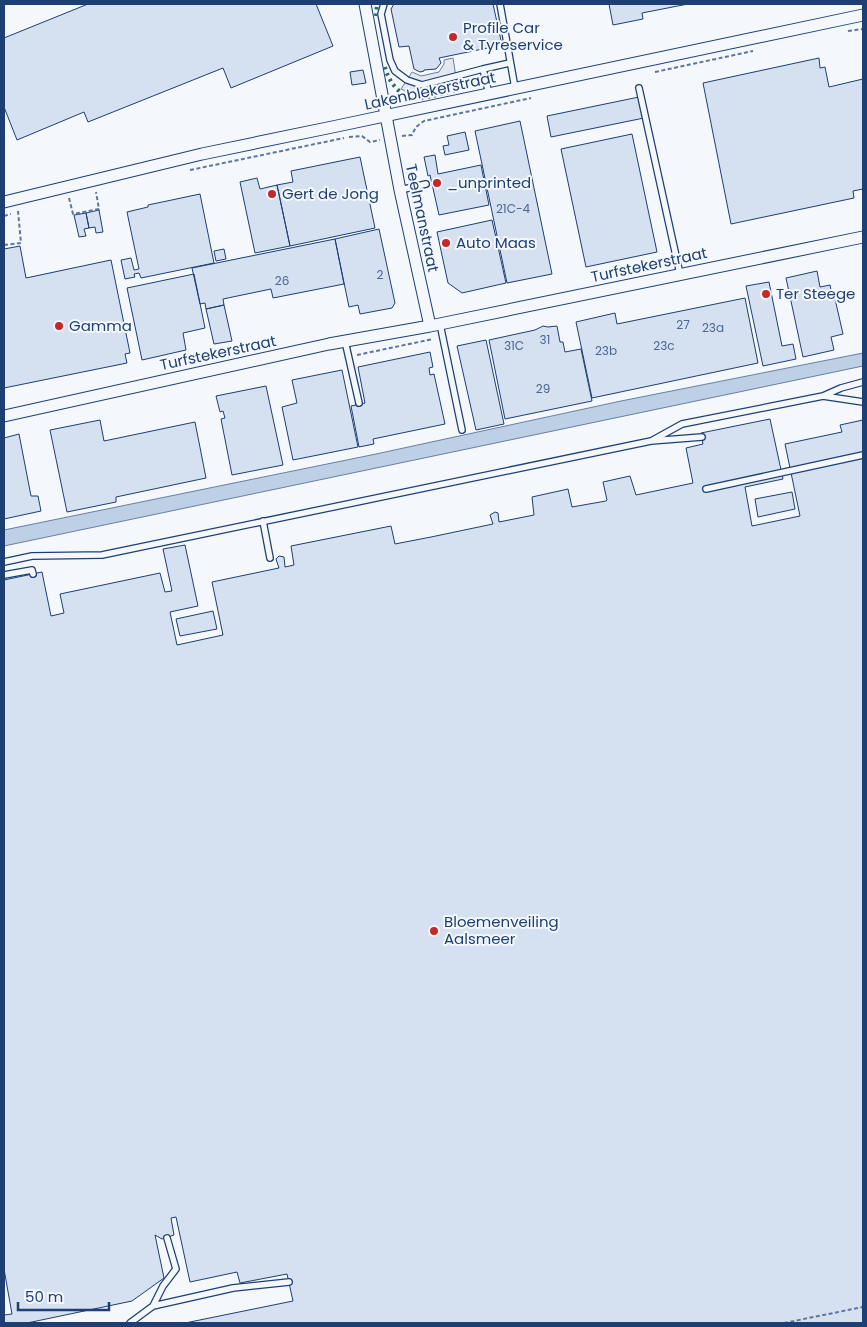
<svg xmlns="http://www.w3.org/2000/svg" width="867" height="1327" font-family="Poppins,sans-serif">
<rect width="100%" height="100%" fill="#f4f7fb"/>
<path fill="#e3e8f0" stroke="#687fa3" d="M 453,58 L 457,84 L 422,94 L 410,93 L 401,89 L 412,72 L 421,76 L 439,72 L 444,64 L 444,60 Z"/>
<path fill="#bed0e5" stroke="#687fa3" d="M 863,353 L 863,366 L 4,546 L 4,530 L 376,454 L 621,401 Z"/>
<path fill="#d5e0f0" stroke="#1d3f73" d="M 88,4 L 316,4 L 333,46 L 231,88 L 223,68 L 88,122 L 84,112 L 17,140 L 4,107 L 4,38 Z
M 394,4 L 493,4 L 502,45 L 439,58 L 441,63 L 436,69 L 424,70 L 424,71 L 420,72 L 414,69 L 409,46 L 399,47 L 391,9 Z
M 609,4 L 688,4 L 642,13 L 643,19 L 613,25 Z
M 819,58 L 820,68 L 825,67 L 829,87 L 863,79 L 863,189 L 853,191 L 854,198 L 731,224 L 703,83 Z
M 363,70 L 366,83 L 352,85 L 350,72 Z
M 639,97 L 644,118 L 551,137 L 547,116 Z
M 520,121 L 552,274 L 507,283 L 475,131 Z
M 465,132 L 469,150 L 445,155 L 443,146 L 449,145 L 447,136 Z
M 632,134 L 657,252 L 586,267 L 561,149 Z
M 435,155 L 438,174 L 481,165 L 489,205 L 439,215 L 430,175 L 428,176 L 424,157 Z
M 360,157 L 375,228 L 290,246 L 277,185 L 293,182 L 291,171 Z
M 257,178 L 260,189 L 277,185 L 290,246 L 255,253 L 240,182 Z
M 200,194 L 214,263 L 141,278 L 139,273 L 134,274 L 135,277 L 125,279 L 121,260 L 131,258 L 134,270 L 139,269 L 127,212 L 148,207 L 148,205 Z
M 99,210 L 103,232 L 96,233 L 95,227 L 89,228 L 86,213 Z
M 86,213 L 89,228 L 84,229 L 86,236 L 79,237 L 74,215 Z
M 492,220 L 506,283 L 462,293 L 448,283 L 437,232 Z
M 379,229 L 395,303 L 392,308 L 360,314 L 358,305 L 349,307 L 335,239 Z
M 335,239 L 344,284 L 273,298 L 271,289 L 223,299 L 224,305 L 206,309 L 205,303 L 200,304 L 192,268 Z
M 20,246 L 26,278 L 111,260 L 130,353 L 125,354 L 127,363 L 4,388 L 4,249 Z
M 224,249 L 226,259 L 216,261 L 214,251 Z
M 817,271 L 820,287 L 830,285 L 833,300 L 835,299 L 843,334 L 831,337 L 834,350 L 803,357 L 786,278 Z
M 194,274 L 205,328 L 183,333 L 186,350 L 142,360 L 127,288 Z
M 769,282 L 782,346 L 793,344 L 796,359 L 763,366 L 746,286 Z
M 745,298 L 758,363 L 592,398 L 576,322 L 615,313 L 617,324 Z
M 224,305 L 232,341 L 214,344 L 206,309 Z
M 543,326 L 548,327 L 557,326 L 560,342 L 563,342 L 565,352 L 581,349 L 592,401 L 505,419 L 489,340 L 535,330 Z
M 486,340 L 504,424 L 476,430 L 457,346 Z
M 430,352 L 433,367 L 429,368 L 430,375 L 434,374 L 445,424 L 373,439 L 374,444 L 359,447 L 351,406 L 365,403 L 358,367 Z
M 342,370 L 358,447 L 293,460 L 282,407 L 297,403 L 292,380 Z
M 266,386 L 283,465 L 232,475 L 221,419 L 225,418 L 223,411 L 220,412 L 216,396 Z
M 770,419 L 783,479 L 745,487 L 752,526 L 800,516 L 785,444 L 842,432 L 840,425 L 863,420 L 863,1323 L 185,1323 L 293,1301 L 287,1274 L 240,1283 L 237,1272 L 190,1282 L 176,1217 L 171,1218 L 174,1235 L 162,1239 L 155,1235 L 164,1278 L 132,1301 L 27,1323 L 4,1323 L 4,1315 L 12,1314 L 4,1269 L 4,580 L 42,572 L 51,616 L 64,613 L 60,594 L 160,573 L 165,592 L 172,591 L 163,549 L 185,545 L 198,606 L 170,612 L 177,645 L 223,635 L 212,582 L 279,568 L 276,559 L 279,556 L 284,557 L 285,567 L 294,565 L 291,546 L 391,526 L 395,544 L 431,537 L 493,524 L 490,515 L 495,512 L 498,513 L 499,522 L 534,515 L 532,497 L 568,489 L 572,507 L 606,501 L 607,500 L 603,482 L 630,476 L 636,495 L 693,483 L 686,448 L 703,444 L 701,433 Z
M 100,420 L 104,441 L 195,422 L 206,478 L 116,497 L 116,502 L 67,512 L 50,430 Z
M 19,434 L 31,496 L 38,496 L 41,511 L 4,519 L 4,438 Z
M 792,492 L 795,509 L 758,517 L 755,499 Z
M 213,611 L 217,629 L 180,636 L 176,619 Z"/>
<g fill="none" stroke-linecap="round" stroke-linejoin="round">
<defs>
<path id="service" d="M 384,4 L 381,14 L 390,60 L 395,71 L 407,80 L 422,85 L 483,69 L 489,94
M 500,4 L 515,88
M 483,69 L 510,63
M 639,88 L 680,274
M 400,190 L 426,184
M 440,324 L 462,430
M 345,341 L 359,403
M 823,396 L 863,402
M 653,440 L 682,424 L 823,396 L 841,388 L 863,382
M 706,489 L 863,455
M 263,521 L 270,558
M 4,562 L 32,556 L 102,555 L 651,441 L 702,437
M 4,575 L 32,570 L 33,574
M 153,1306 L 233,1288 L 289,1282
M 130,1323 L 153,1306 L 163,1286 L 176,1269 L 167,1238"/>
<path id="minor" d="M 365,4 L 400,190 L 430,326
M 4,202 L 202,154 L 337,126 L 863,15
M 4,416 L 329,344 L 430,326 L 863,237"/>
</defs>
<use href="#service" stroke="#1d3f73" stroke-width="8"/>
<use href="#minor" stroke="#1d3f73" stroke-width="13"/>
<path stroke="#5e769c" stroke-width="2" stroke-dasharray="4 2.5" stroke-linecap="butt" d="M 848,31 L 863,29
M 655,72 L 753,51
M 402,136 L 412,135 L 416,127 L 424,121 L 531,98
M 349,137 L 362,136 L 370,142 L 380,140
M 190,170 L 344,138
M 69,198 L 73,214 L 99,209 L 96,192
M 4,216 L 11,214
M 4,245 L 21,243 L 18,211
M 357,355 L 433,339
M 784,1323 L 863,1307"/>
<use href="#service" stroke="#f4f7fb" stroke-width="5.5"/>
<use href="#minor" stroke="#f4f7fb" stroke-width="11"/>
<path stroke="#2c6c60" stroke-width="4" stroke-dasharray="2.5 4" stroke-linecap="butt" d="M 376,16 L 377,4
M 385,67 C 388,81 401,99 417,98 C 430,98 443,93 456,90"/>
</g>
<g fill="#c62828" stroke="#f4f7fb" stroke-width="2">
<circle cx="453" cy="37" r="5"/>
<circle cx="437" cy="183" r="5"/>
<circle cx="272" cy="194" r="5"/>
<circle cx="446" cy="243" r="5"/>
<circle cx="766" cy="294" r="5"/>
<circle cx="59" cy="326" r="5"/>
<circle cx="434" cy="931" r="5"/>
</g>
<g text-anchor="middle" stroke-width="4" stroke-linejoin="round" paint-order="stroke">
<g font-size="12" fill="#4b6792">
<text x="513" y="213">21C-4</text>
<text x="380" y="279">2</text>
<text x="282" y="285">26</text>
<text x="683" y="329">27</text>
<text x="713" y="332">23a</text>
<text x="545" y="344">31</text>
<text x="514" y="350">31C</text>
<text x="664" y="350">23c</text>
<text x="606" y="355">23b</text>
<text x="543" y="393">29</text>
</g>
<g font-size="15" fill="#1d3f73" stroke="#f4f7fb" text-anchor="start">
<text x="463" y="33">Profile Car<tspan x="463" dy="17">&amp; Tyreservice</tspan></text>
<text x="447" y="188">_unprinted</text>
<text x="282" y="199">Gert de Jong</text>
<text x="456" y="248">Auto Maas</text>
<text x="776" y="299">Ter Steege</text>
<text x="69" y="331">Gamma</text>
<text x="444" y="927">Bloemenveiling<tspan x="444" dy="17">Aalsmeer</tspan></text>
</g>
<g font-size="15" fill="#1d3f73" stroke="#f4f7fb">
<text transform="translate(430 91) rotate(-12)" y="5">Lakenblekerstraat</text>
<text transform="translate(422 218) rotate(78)" y="5">Teelmanstraat</text>
<text transform="translate(649 265) rotate(-12)" y="5">Turfstekerstraat</text>
<text transform="translate(218 353) rotate(-12)" y="5">Turfstekerstraat</text>
</g>
</g>
<rect width="867" height="1327" fill="none" stroke="#1d3f73" stroke-width="10"/>
<path d="M18 1302v8h91v-8" fill="none" stroke="#1d3f73" stroke-width="2.5"/>
<text x="25" y="1302" font-size="15" fill="#1d3f73" stroke="#f4f7fb" stroke-width="4" paint-order="stroke">50 m</text>
</svg>
